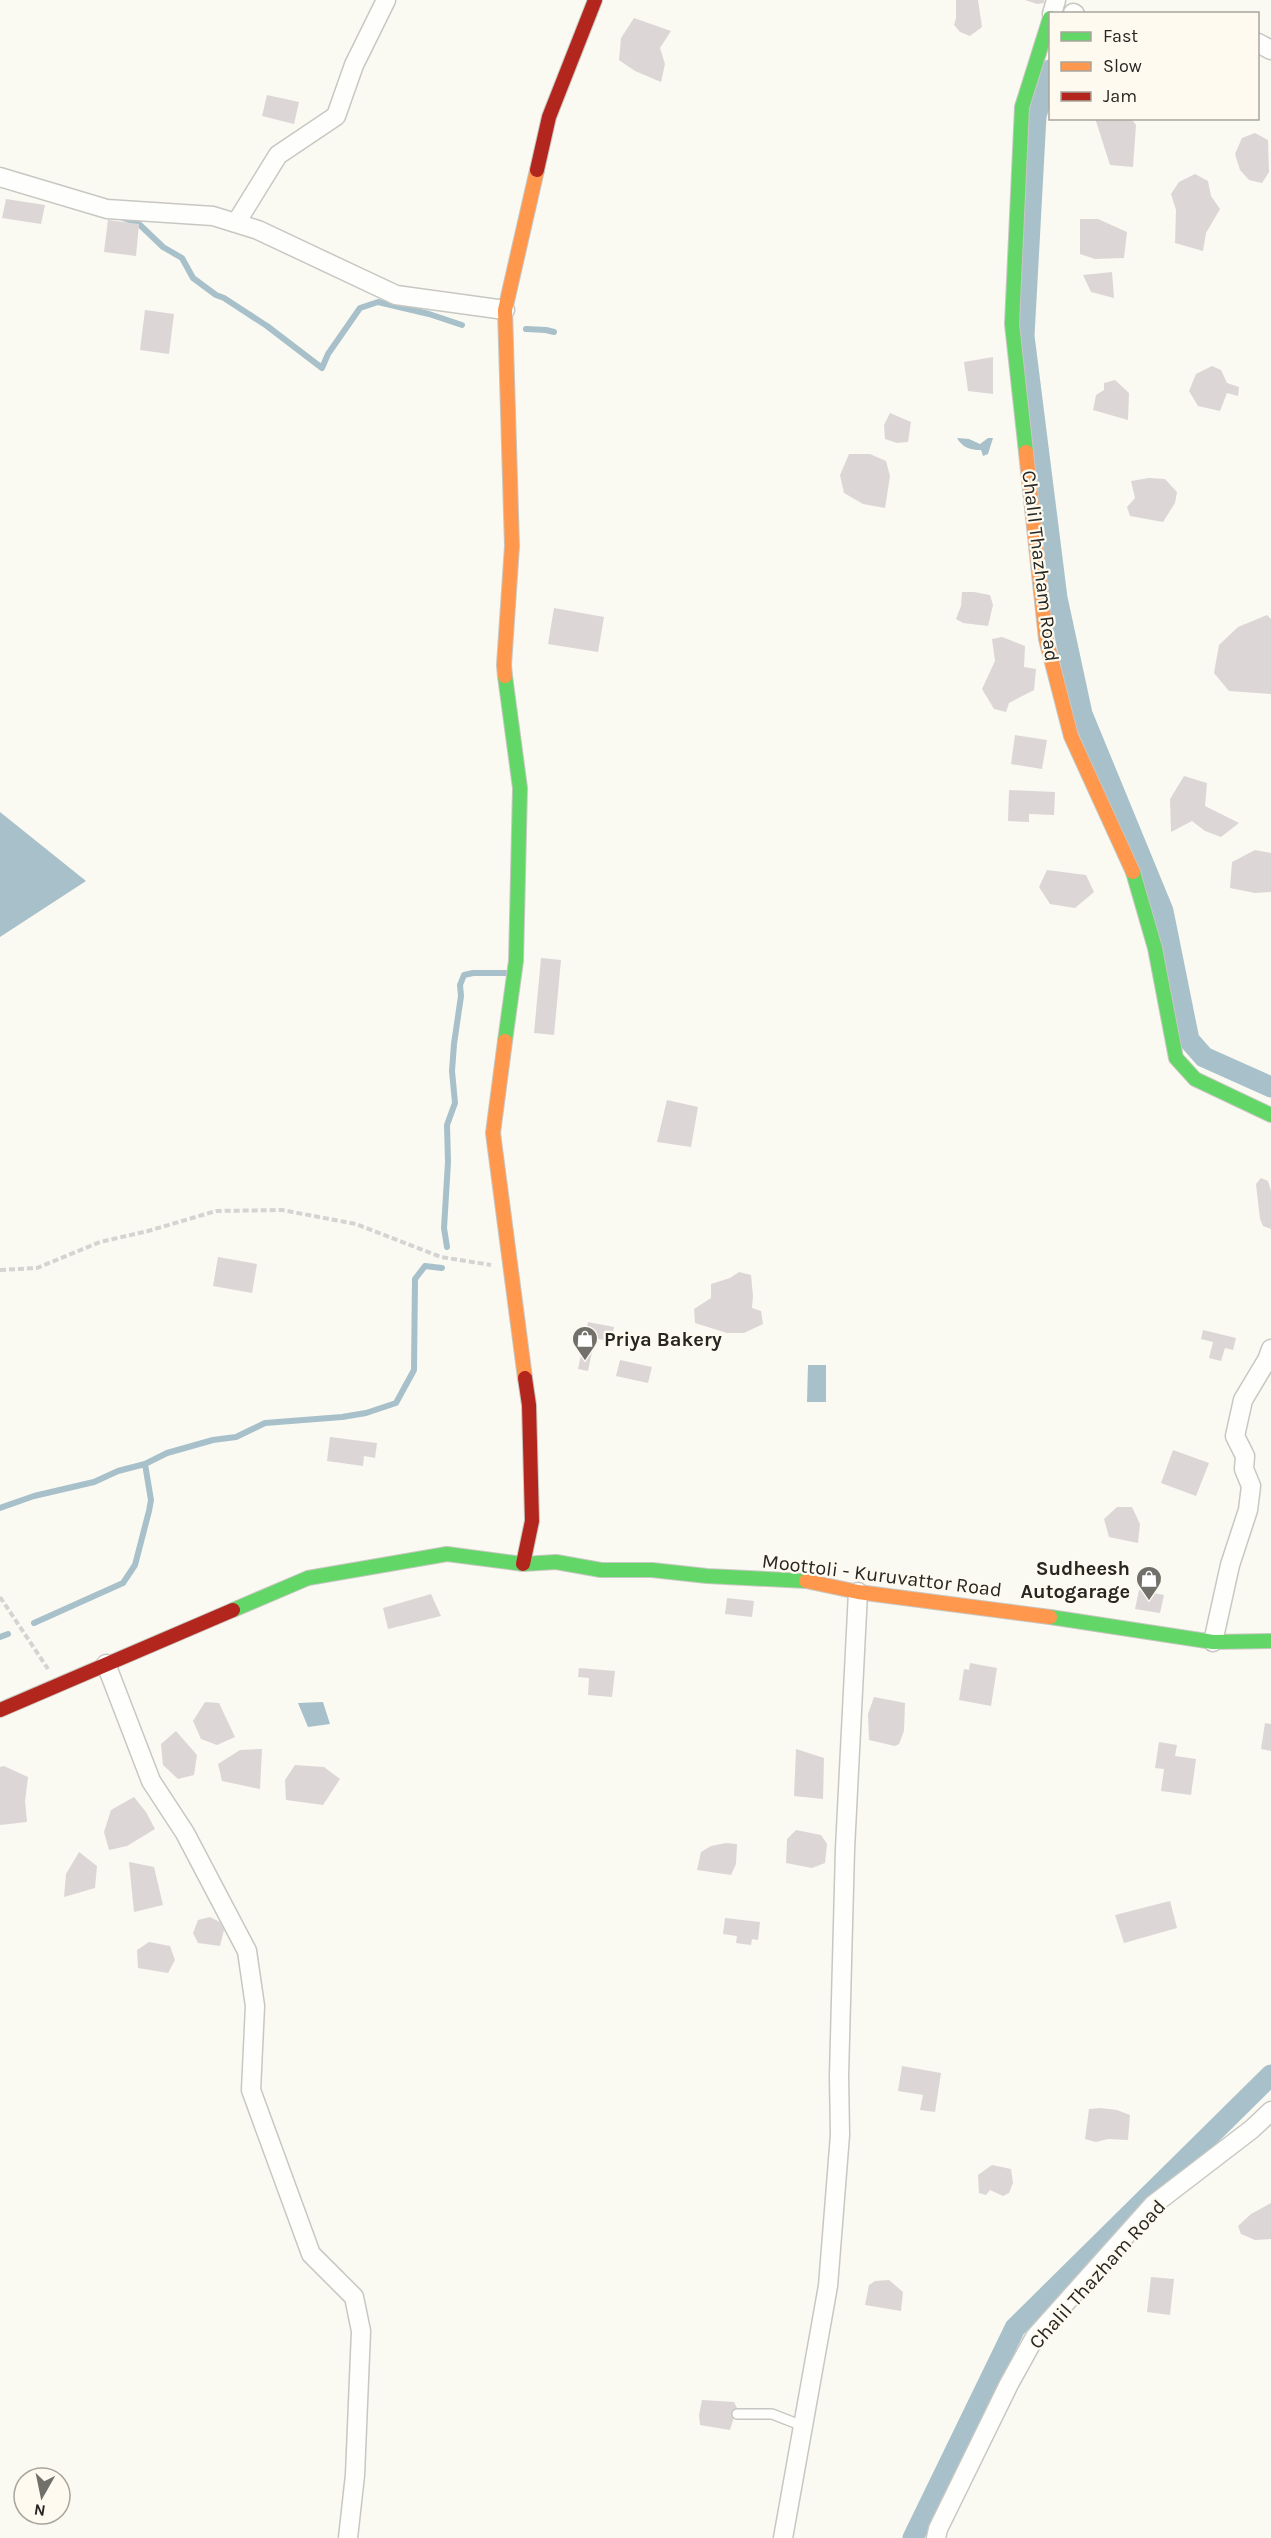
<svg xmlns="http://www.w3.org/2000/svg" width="1271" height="2538" font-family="Karla,sans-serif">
<rect width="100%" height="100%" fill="#faf9f2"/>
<path fill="#a7c0ca" d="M 957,438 L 969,439 L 980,444 L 988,438 L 993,438 L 988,454 L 983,456 L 981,450 C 970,450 963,448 957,438 Z
M 0,812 L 86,881 L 0,937 Z
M 808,1365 L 826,1365 L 826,1402 L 807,1402 Z
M 323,1702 L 330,1724 L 308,1727 L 298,1703 Z"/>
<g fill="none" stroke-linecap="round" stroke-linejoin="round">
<path stroke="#a7c0ca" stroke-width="6" d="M 121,217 L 139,224 L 163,247 L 182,258 L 193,278 L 216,295 L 224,298 L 267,326 L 322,368 L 328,354 L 360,308 L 378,302 L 429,314 L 462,325
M 526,329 L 546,330 L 554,332
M 447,1247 L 444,1228 L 448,1162 L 447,1125 L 455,1103 L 452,1071 L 454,1044 L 461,996 L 460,985 L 464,975 L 473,973 L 509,973
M 0,1508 L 34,1496 L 94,1482 L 118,1471 L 145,1464
M 34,1623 L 123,1583 L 135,1565 L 149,1511 L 151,1500 L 145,1464 L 167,1453 L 213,1440 L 236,1437 L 265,1423 L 342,1417 L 366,1413 L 396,1403 L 414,1370 L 415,1279 L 425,1266 L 442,1268
M 0,1637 L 8,1634"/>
<path stroke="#a7c0ca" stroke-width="21" d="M 1050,70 L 1036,116 L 1024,336 L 1057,598 L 1082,714 L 1163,911 L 1189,1040 L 1204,1057 L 1271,1087
M 913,2538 L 1015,2328 L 1271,2075"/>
</g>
<path fill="#ddd6d7" d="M 956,0 L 978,0 L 982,27 L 970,36 L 960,32 L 954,25 L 956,18 Z
M 1025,0 L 1044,0 L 1044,3 L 1037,4 Z
M 634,18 L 671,31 L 660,48 L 665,64 L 661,82 L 635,71 L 619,60 L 621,38 Z
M 267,95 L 299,102 L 294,124 L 262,116 Z
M 1095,118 L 1131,118 L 1136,125 L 1133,167 L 1110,165 Z
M 1255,133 L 1268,140 L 1269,172 L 1262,183 L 1249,180 L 1240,170 L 1235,154 L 1242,138 Z
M 1195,174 L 1208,181 L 1211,196 L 1220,209 L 1206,233 L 1203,251 L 1175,243 L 1176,210 L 1171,194 L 1179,182 Z
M 6,199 L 45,205 L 41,224 L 2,218 Z
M 1080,219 L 1098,219 L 1127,232 L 1124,258 L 1095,259 L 1080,254 Z
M 108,220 L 139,224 L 136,256 L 104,252 Z
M 1112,272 L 1114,298 L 1091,292 L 1083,275 Z
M 145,310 L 174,314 L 169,354 L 140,350 Z
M 993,357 L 993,394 L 968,391 L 964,362 Z
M 1212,366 L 1221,370 L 1227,383 L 1239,387 L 1238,396 L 1227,393 L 1220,411 L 1198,406 L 1189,391 L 1196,374 Z
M 1115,380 L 1129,393 L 1128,420 L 1093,410 L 1096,395 L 1104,390 L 1104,383 Z
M 890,413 L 911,422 L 908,442 L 897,443 L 885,439 L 884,425 Z
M 849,454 L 870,454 L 886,461 L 890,476 L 885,508 L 863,504 L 844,493 L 840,475 Z
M 1149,478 L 1165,479 L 1177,492 L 1175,503 L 1163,522 L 1130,516 L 1127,507 L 1135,498 L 1131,481 Z
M 962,592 L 974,592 L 990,595 L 993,605 L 988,626 L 963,623 L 956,619 L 961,606 Z
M 554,608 L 604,617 L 598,652 L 548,644 Z
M 1267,615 L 1271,619 L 1271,694 L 1229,691 L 1214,673 L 1219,645 L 1238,627 Z
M 1002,637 L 1025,646 L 1024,667 L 1036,669 L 1034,690 L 1009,703 L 1006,712 L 994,709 L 982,689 L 995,661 L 992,639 Z
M 1015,735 L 1047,740 L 1042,769 L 1011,764 Z
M 1184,776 L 1207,783 L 1205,806 L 1239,823 L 1221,837 L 1205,831 L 1192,821 L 1171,832 L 1170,799 Z
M 1009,790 L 1055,792 L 1054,815 L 1029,814 L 1029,822 L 1008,821 Z
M 1255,850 L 1271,853 L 1271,892 L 1255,893 L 1230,888 L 1232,862 Z
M 1047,870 L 1086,875 L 1094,892 L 1075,908 L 1050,904 L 1039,887 Z
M 541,958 L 561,960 L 554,1035 L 534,1033 Z
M 667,1100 L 698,1107 L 691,1147 L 657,1142 Z
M 1261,1178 L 1268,1181 L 1271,1191 L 1271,1229 L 1263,1226 L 1260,1219 L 1256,1184 Z
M 218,1257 L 257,1264 L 252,1293 L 213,1286 Z
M 739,1272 L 751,1275 L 753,1296 L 752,1308 L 761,1311 L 763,1324 L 744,1333 L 727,1333 L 695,1323 L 694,1309 L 711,1298 L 711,1284 L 730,1278 Z
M 588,1322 L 614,1327 L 611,1342 L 595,1338 L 588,1371 L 578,1369 Z
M 1203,1330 L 1236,1338 L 1233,1350 L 1225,1348 L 1221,1361 L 1209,1358 L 1213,1342 L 1201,1339 Z
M 620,1360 L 652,1367 L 648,1383 L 616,1376 Z
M 330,1437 L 377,1443 L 375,1458 L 364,1456 L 363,1466 L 327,1461 Z
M 1173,1450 L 1209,1463 L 1196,1496 L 1161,1483 Z
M 1117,1507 L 1132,1507 L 1140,1524 L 1138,1543 L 1109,1537 L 1104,1519 Z
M 1139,1590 L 1164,1595 L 1160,1613 L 1135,1609 Z
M 431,1594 L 441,1616 L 388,1629 L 383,1608 Z
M 727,1598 L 754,1601 L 752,1617 L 725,1614 Z
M 970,1663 L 997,1668 L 991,1706 L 959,1700 L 964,1669 L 969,1670 Z
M 579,1668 L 615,1671 L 612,1697 L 588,1695 L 589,1678 L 578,1677 Z
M 874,1697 L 905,1703 L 904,1731 L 899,1744 L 895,1746 L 869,1740 L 868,1714 Z
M 205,1702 L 219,1703 L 235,1737 L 217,1745 L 201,1739 L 193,1721 Z
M 1265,1723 L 1271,1724 L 1271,1751 L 1261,1749 Z
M 176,1731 L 197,1755 L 194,1775 L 178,1779 L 163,1765 L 161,1744 Z
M 1159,1742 L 1177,1745 L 1175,1756 L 1196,1759 L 1191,1795 L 1161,1791 L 1164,1769 L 1155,1768 Z
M 262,1749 L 260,1789 L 222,1781 L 218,1764 L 240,1750 Z
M 796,1749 L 824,1758 L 823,1799 L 794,1796 Z
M 295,1765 L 324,1767 L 340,1779 L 323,1805 L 286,1800 L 285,1780 Z
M 4,1766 L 28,1777 L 25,1801 L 27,1822 L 0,1825 L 0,1767 Z
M 134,1797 L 146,1812 L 155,1829 L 127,1846 L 109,1850 L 104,1832 L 111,1810 Z
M 796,1830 L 821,1835 L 827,1844 L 825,1863 L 812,1868 L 786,1863 L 787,1839 Z
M 726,1843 L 737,1844 L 736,1864 L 731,1875 L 697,1870 L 701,1852 L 711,1846 Z
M 79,1852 L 97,1866 L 95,1888 L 64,1897 L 66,1874 Z
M 129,1862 L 154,1867 L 163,1905 L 134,1912 Z
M 1170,1901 L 1177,1928 L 1124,1943 L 1115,1915 Z
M 210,1917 L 220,1922 L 224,1930 L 220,1946 L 198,1943 L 193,1933 L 198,1920 Z
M 725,1918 L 760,1922 L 758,1940 L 752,1939 L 751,1945 L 736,1943 L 737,1936 L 723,1934 Z
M 149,1942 L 170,1946 L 175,1960 L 168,1973 L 138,1968 L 137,1950 Z
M 902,2066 L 941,2073 L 935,2112 L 920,2110 L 923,2095 L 898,2091 Z
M 1100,2108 L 1117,2110 L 1130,2115 L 1128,2140 L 1108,2139 L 1096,2142 L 1085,2139 L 1089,2109 Z
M 992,2165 L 1011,2169 L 1013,2183 L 1009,2193 L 1003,2196 L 990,2190 L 986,2195 L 979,2193 L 978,2175 Z
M 1271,2203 L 1271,2239 L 1255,2240 L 1241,2234 L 1238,2226 L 1251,2214 Z
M 1151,2277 L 1174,2279 L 1170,2315 L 1147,2312 Z
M 889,2280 L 903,2292 L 901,2311 L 865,2305 L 869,2285 L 875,2281 Z
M 702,2400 L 734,2402 L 737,2408 L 730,2430 L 700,2425 L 699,2415 Z"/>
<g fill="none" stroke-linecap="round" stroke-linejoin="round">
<defs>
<path id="lane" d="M 737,2414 L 772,2414 L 803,2426"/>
<path id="street" d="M 1073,13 L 1075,14
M 1052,14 L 1056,0
M 1258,43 L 1271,50
M 0,177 L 107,209 L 213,216 L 258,230 L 396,295 L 505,310
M 236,223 L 278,155 L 336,116 L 354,65 L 386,0
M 1213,1642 L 1230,1565 L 1248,1510 L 1251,1486 L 1244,1469 L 1245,1456 L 1235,1436 L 1243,1400 L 1267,1360 L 1271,1349
M 106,1664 L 151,1781 L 185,1833 L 247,1951 L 255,2006 L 251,2090 L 311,2254 L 354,2297 L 361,2331 L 355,2475 L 348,2538
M 783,2538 L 828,2286 L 840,2135 L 839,2076 L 845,1849 L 858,1592
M 936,2538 L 938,2529 L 1009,2384 L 1035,2337 L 1153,2205 L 1252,2129 L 1271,2111"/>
<path id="fast" d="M 1026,452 L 1012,324 L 1022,107 L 1050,18
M 1133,872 L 1155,948 L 1176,1058 L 1195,1079 L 1271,1115
M 505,1041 L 516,961 L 520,788 L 505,676
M 233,1610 L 308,1578 L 447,1554 L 523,1564 L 556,1562 L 601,1570 L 652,1570 L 707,1576 L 806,1581
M 1050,1617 L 1213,1642 L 1271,1641"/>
<path id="slow" d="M 1026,452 L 1046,639 L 1071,736 L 1133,872
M 505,676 L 504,665 L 512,546 L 505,310 L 537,170
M 505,1041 L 493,1133 L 525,1378
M 806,1581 L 858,1592 L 1050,1617"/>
<path id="jam" d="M 537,170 L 549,117 L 595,0
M 523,1564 L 532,1521 L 529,1405 L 525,1378
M 0,1710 L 233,1610"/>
</defs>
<use href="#lane" stroke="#c8c7c2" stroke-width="12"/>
<use href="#street" stroke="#c8c7c2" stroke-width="21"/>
<use href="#fast" stroke="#c8c7c2" stroke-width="16"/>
<use href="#slow" stroke="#c8c7c2" stroke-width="16"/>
<use href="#jam" stroke="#c8c7c2" stroke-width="16"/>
<path stroke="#d5d4d3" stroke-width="4" stroke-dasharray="6 3" stroke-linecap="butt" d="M 0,1270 L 37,1268 L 100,1242 L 148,1231 L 216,1211 L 282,1210 L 356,1224 L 441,1257 L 491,1265
M 0,1597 L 48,1669"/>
<use href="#lane" stroke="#fefefd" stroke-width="9"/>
<use href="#street" stroke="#fefefd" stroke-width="18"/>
<use href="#fast" stroke="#63d668" stroke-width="14"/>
<use href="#slow" stroke="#ff974d" stroke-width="14"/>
<use href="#jam" stroke="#b3261e" stroke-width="14"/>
</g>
<defs>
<symbol id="shop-pin" viewBox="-11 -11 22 30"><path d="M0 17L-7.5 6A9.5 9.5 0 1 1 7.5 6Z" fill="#71706b" stroke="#fefaef"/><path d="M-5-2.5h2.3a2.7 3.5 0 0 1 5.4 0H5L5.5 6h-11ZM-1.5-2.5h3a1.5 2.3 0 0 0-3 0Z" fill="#fff"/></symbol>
</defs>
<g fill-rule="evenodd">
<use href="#shop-pin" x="570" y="1324" width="30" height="40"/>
<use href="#shop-pin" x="1134" y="1564" width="30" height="40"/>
</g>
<g text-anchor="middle" stroke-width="4.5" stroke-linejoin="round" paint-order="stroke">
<g font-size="20" fill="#272622" stroke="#fefaef">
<text transform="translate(1041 566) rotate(83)" y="7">Chalil Thazham Road</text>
<text transform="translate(882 1575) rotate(7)" y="7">Moottoli - Kuruvattor Road</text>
<text transform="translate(1097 2274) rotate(-48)" y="7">Chalil Thazham Road</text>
</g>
<g font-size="20" font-weight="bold" fill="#272622" stroke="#fefaef" text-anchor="start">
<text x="604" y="1346">Priya Bakery</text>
<text x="1130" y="1575" text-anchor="end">Sudheesh<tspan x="1130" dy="23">Autogarage</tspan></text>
</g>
</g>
<rect x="1049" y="12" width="210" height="108" fill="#fefaef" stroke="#a8a59d" stroke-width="1.5"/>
<rect x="1061" y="32" width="30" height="9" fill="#63d668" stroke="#a8a59d" stroke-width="1.5"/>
<text x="1103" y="42" font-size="18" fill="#272622">Fast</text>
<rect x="1061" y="62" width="30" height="9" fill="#ff974d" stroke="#a8a59d" stroke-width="1.5"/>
<text x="1103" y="72" font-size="18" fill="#272622">Slow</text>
<rect x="1061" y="92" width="30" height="9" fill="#b3261e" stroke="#a8a59d" stroke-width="1.5"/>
<text x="1103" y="102" font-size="18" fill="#272622">Jam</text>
<g transform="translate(42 2496) rotate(189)"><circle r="28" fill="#fefaef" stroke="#a8a59d" stroke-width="1.5"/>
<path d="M0-4.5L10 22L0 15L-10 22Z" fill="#71706b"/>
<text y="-9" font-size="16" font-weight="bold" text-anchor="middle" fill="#272622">N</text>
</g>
</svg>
